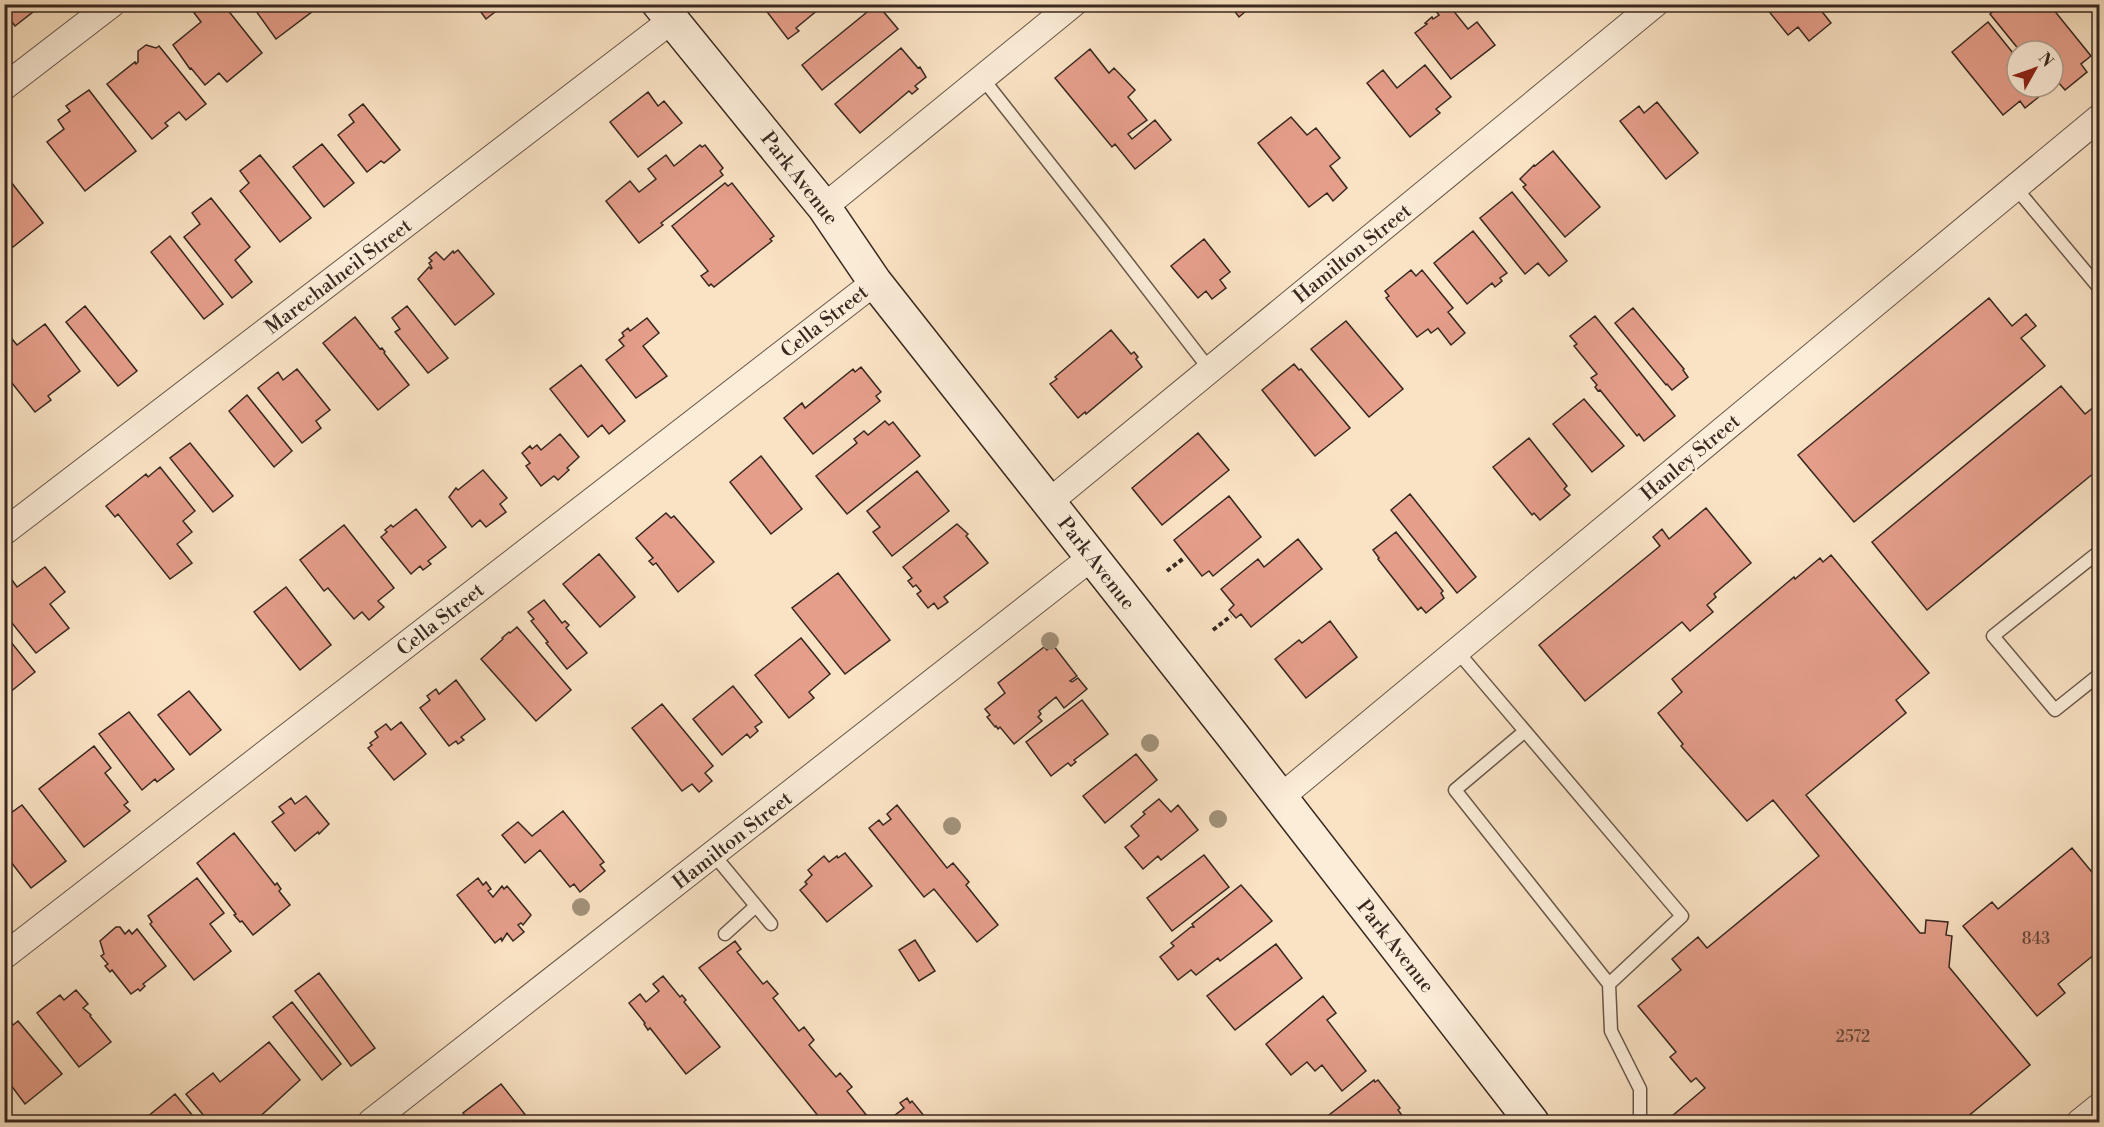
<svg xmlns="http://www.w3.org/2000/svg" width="2104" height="1127" font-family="'Libre Bodoni',serif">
<rect width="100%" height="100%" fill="#fae3c4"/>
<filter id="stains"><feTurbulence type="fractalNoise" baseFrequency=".00333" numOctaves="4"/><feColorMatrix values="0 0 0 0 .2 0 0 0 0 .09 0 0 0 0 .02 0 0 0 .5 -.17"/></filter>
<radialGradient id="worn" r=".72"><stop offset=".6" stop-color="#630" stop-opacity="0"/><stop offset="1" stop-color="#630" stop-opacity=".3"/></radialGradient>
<path fill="#e59e8a" stroke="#382820" stroke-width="1.5" d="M 4,4 L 35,4 L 38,8 L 15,26 L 4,12 Z
M 199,4 L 223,4 L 262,53 L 227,82 L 219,73 L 205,85 L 191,68 L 190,69 L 173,45 L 201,22 L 192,10 Z
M 251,4 L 308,4 L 313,11 L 276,39 Z
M 475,4 L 505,4 L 486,19 Z
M 761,4 L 825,4 L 796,28 L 799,31 L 788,39 Z
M 877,4 L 898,29 L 822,90 L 802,65 Z
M 1229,4 L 1254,4 L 1239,17 Z
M 1442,4 L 1448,4 L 1468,29 L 1477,22 L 1495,45 L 1451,79 L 1415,33 L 1427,24 L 1425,23 L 1432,17 L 1433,19 L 1439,15 L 1435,10 Z
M 1763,4 L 1816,4 L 1831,23 L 1809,41 L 1798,27 L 1788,35 Z
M 2001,4 L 2037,4 L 2042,10 L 2049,4 L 2091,56 L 2081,64 L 2087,72 L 2065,90 L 2058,82 L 2053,86 L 2053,51 L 2020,51 L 1990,14 Z
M 1988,22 L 2017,58 L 2017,87 L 2041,87 L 2045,92 L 2025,108 L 2020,101 L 2003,115 L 1952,52 Z
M 146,45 L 156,48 L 159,46 L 206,104 L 186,120 L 179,112 L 165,123 L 168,126 L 152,139 L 107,84 L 135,62 L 136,64 L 138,62 L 138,51 Z
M 901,48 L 918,68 L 920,67 L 926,77 L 915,86 L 918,89 L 912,94 L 909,91 L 860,133 L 835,104 Z
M 1090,49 L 1109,73 L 1114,68 L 1135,90 L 1128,97 L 1147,120 L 1128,134 L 1132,139 L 1155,120 L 1171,140 L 1135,169 L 1115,144 L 1112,147 L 1055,78 Z
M 1425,65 L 1451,97 L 1436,109 L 1440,113 L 1410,137 L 1367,83 L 1383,70 L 1397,88 Z
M 89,90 L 136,151 L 85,191 L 47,142 L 64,129 L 58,120 L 70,111 L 66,106 Z
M 648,92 L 658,106 L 664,101 L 682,123 L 638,157 L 610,122 Z
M 1657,102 L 1698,153 L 1666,179 L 1620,121 L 1639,106 L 1644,113 Z
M 363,104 L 400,150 L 384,163 L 381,161 L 367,172 L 338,135 L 354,122 L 349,115 Z
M 1291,117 L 1307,135 L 1316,128 L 1340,158 L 1330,166 L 1347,188 L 1333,201 L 1327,193 L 1309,207 L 1258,143 Z
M 322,144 L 354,183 L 324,207 L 293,167 Z
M 700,145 L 702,147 L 705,145 L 723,168 L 720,171 L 723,175 L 661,223 L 663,225 L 639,243 L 606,201 L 630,181 L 639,192 L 656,179 L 648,169 L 666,155 L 674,166 Z
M 1553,151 L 1600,207 L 1565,237 L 1523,187 L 1526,185 L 1520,179 L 1534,165 L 1535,166 Z
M 260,155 L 311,218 L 280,242 L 240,191 L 249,183 L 240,171 Z
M 4,173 L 43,223 L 13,247 L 4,237 Z
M 725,183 L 728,186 L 732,183 L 774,236 L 770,239 L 772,241 L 714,287 L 711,284 L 709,286 L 701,276 L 708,271 L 672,226 Z
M 1512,192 L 1567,261 L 1549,276 L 1538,263 L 1525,274 L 1480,218 Z
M 211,198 L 250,247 L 235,260 L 252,282 L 232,298 L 184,237 L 200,224 L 192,213 Z
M 1473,231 L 1507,273 L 1500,278 L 1502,281 L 1495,287 L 1492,283 L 1467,304 L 1434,263 Z
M 170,236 L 223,304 L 204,319 L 151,252 Z
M 1204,239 L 1230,272 L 1220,280 L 1226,288 L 1212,299 L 1206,291 L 1198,298 L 1171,266 Z
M 458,250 L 494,294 L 455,325 L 418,279 L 429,267 L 431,269 L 432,268 L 429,263 L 432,261 L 429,258 L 436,252 L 444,260 L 453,251 L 454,253 Z
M 1411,270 L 1416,276 L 1422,270 L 1453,308 L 1448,312 L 1465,333 L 1451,345 L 1438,328 L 1431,333 L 1428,329 L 1417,337 L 1386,298 L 1389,296 L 1385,291 Z
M 1989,298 L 2012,326 L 2026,314 L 2036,326 L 2021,338 L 2045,366 L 1854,522 L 1798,455 Z
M 85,306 L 137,371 L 118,386 L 66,322 Z
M 407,306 L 448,358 L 428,373 L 395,332 L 400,329 L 392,318 Z
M 1633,308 L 1684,369 L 1683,370 L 1688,377 L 1672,390 L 1667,384 L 1666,385 L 1615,323 Z
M 1595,316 L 1675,416 L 1644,441 L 1639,434 L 1637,436 L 1600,390 L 1598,391 L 1595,387 L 1597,385 L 1591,378 L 1597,374 L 1574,346 L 1577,344 L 1570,336 Z
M 355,317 L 380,349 L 382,348 L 385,352 L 384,353 L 409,385 L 378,410 L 323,343 Z
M 647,318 L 659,333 L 643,346 L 667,376 L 636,398 L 606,360 L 624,346 L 619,340 L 624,336 L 622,333 L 628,328 L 630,331 Z
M 1346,321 L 1403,389 L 1369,417 L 1311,349 Z
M 45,324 L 80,371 L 48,396 L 51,400 L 35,412 L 4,373 L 4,329 L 17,345 Z
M 1111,330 L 1131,354 L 1134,352 L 1138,357 L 1136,359 L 1142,367 L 1086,414 L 1085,412 L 1078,418 L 1050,384 L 1057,379 L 1055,377 Z
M 1294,364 L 1299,370 L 1301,369 L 1350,428 L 1315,456 L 1262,390 Z
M 581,365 L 625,421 L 609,434 L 602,425 L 588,437 L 550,389 Z
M 861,367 L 881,392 L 876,396 L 880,401 L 813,454 L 784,418 L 802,403 L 805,408 L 853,369 L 855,372 Z
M 297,369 L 330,410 L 316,421 L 321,428 L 302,443 L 258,388 L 278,372 L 283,380 Z
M 2061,386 L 2085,414 L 2100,402 L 2100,422 L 2095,426 L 2100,432 L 2100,468 L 1927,610 L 1872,542 Z
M 247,395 L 292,451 L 274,467 L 229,411 Z
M 1584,399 L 1624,446 L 1592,472 L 1553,424 Z
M 885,421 L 889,425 L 893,422 L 920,456 L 847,514 L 816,476 L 857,443 L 854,439 L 864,431 L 868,435 Z
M 1198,433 L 1229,470 L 1162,525 L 1132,488 Z
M 560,434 L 579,457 L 567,468 L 569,470 L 558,480 L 554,476 L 541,486 L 526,466 L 530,463 L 522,453 L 530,446 L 532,449 L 537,445 L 541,450 Z
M 1529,438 L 1567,486 L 1564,489 L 1570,495 L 1540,520 L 1534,513 L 1532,515 L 1493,467 Z
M 190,443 L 233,496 L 213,512 L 170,458 Z
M 761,456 L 802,509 L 771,534 L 730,482 Z
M 160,467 L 195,511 L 183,521 L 192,532 L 177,544 L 192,563 L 170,579 L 118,514 L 115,517 L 106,506 L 146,474 L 148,477 Z
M 483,470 L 507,498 L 500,504 L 506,512 L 486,527 L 480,520 L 472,527 L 449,497 L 456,488 L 458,490 Z
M 917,471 L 949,511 L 892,556 L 873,532 L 880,527 L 867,511 Z
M 1410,494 L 1476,577 L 1457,593 L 1391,510 Z
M 1229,496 L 1261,537 L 1213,576 L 1209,571 L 1202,576 L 1174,540 Z
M 1706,508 L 1751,563 L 1714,594 L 1716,597 L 1707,605 L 1713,612 L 1690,631 L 1682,622 L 1585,701 L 1539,645 L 1660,546 L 1653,537 L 1662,529 L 1669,539 Z
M 416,509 L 446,547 L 428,561 L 431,564 L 423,570 L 420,566 L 411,574 L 381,537 L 387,532 L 385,530 L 391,525 L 393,527 Z
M 666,513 L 671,518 L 674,516 L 714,562 L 678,592 L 656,563 L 653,565 L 649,561 L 653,558 L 636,538 Z
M 957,524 L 968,534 L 966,536 L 988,563 L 944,597 L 948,602 L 938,609 L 934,603 L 928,608 L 917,594 L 921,591 L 916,585 L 913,587 L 908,581 L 912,578 L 903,567 Z
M 344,525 L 394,588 L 378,601 L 384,607 L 369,620 L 362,612 L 354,619 L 328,588 L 324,591 L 300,560 Z
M 1396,532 L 1443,591 L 1441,593 L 1444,598 L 1426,613 L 1421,607 L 1418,610 L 1378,559 L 1379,558 L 1373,550 Z
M 1298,539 L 1322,569 L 1251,627 L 1241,614 L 1236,618 L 1229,610 L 1234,605 L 1221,589 L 1258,559 L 1264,567 Z
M 599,554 L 635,597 L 600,627 L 563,584 Z
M 1831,555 L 1929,673 L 1896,700 L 1906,713 L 1806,795 L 1920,933 L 1925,933 L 1926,920 L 1948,922 L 1946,935 L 1952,936 L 1949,967 L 2030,1065 L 1961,1122 L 1665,1122 L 1705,1088 L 1696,1078 L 1691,1082 L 1670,1057 L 1676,1052 L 1638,1006 L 1681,970 L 1672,959 L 1698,937 L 1707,948 L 1819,856 L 1773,800 L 1747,821 L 1681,746 L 1683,744 L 1658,713 L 1682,692 L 1672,679 L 1794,577 L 1795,579 L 1820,558 L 1823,562 Z
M 45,567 L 65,592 L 50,604 L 69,628 L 36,653 L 4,613 L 4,586 L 12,580 L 17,587 Z
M 838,573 L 890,640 L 845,674 L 792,608 Z
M 286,587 L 331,645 L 300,670 L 254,612 Z
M 544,600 L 562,623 L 565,621 L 569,625 L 566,628 L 587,653 L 567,669 L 546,643 L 548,642 L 531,621 L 534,619 L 528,612 Z
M 1330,621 L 1357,657 L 1306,698 L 1275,659 L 1299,640 L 1302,643 Z
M 517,627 L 571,690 L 536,721 L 481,659 L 503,639 L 502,638 L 509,632 L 510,633 Z
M 801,638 L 830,674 L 809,692 L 814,698 L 789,718 L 755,675 Z
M 4,639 L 9,644 L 11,642 L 35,672 L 4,697 Z
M 1053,645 L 1077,676 L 1070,681 L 1072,682 L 1078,678 L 1087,689 L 1064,708 L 1056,697 L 1039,711 L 1041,714 L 1038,717 L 1042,721 L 1014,744 L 1000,727 L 998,729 L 996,726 L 995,727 L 987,717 L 990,715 L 985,709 L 1005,693 L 998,683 L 1044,647 L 1047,650 Z
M 456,680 L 485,719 L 461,737 L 464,740 L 458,744 L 456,741 L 449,746 L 420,708 L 430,700 L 427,696 L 436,689 L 439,694 Z
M 733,686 L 762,722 L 755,727 L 758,731 L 750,738 L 747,734 L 722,755 L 693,719 Z
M 189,691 L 221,730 L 190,755 L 158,715 Z
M 1082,700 L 1108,734 L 1074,760 L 1076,762 L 1071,766 L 1068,763 L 1051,776 L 1026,742 Z
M 662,704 L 713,766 L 705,773 L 712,781 L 699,792 L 692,784 L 682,791 L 632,728 Z
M 129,712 L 174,769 L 157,782 L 155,779 L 142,790 L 99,734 Z
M 401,722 L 426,754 L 394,780 L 368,748 L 372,745 L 370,743 L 378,737 L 375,732 L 386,724 L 391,730 Z
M 94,746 L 111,768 L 105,773 L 128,802 L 124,805 L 130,811 L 84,847 L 39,789 Z
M 1136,754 L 1157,780 L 1105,823 L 1083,796 Z
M 306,796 L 329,824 L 319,834 L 318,832 L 295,851 L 272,822 L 284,813 L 279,807 L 291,798 L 295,804 Z
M 1159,799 L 1171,812 L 1178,805 L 1198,830 L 1161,860 L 1158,856 L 1143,869 L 1125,847 L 1139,836 L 1131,826 L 1145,814 L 1143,812 Z
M 22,805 L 66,861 L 31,888 L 4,853 L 4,818 Z
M 897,805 L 947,868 L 953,863 L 969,882 L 966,885 L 998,925 L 977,942 L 934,889 L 924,897 L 869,828 L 879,820 L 883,825 L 891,819 L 887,814 Z
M 563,811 L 604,862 L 600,865 L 605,871 L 580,892 L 574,884 L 570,887 L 540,850 L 525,863 L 502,835 L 518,822 L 532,836 Z
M 234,833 L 275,885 L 277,883 L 281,889 L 279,891 L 290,905 L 253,935 L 242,921 L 240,922 L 234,915 L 236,914 L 197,863 Z
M 2072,848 L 2096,877 L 2100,874 L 2100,950 L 2058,984 L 2065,993 L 2037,1016 L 1963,926 L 1992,902 L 1998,909 Z
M 845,853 L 872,886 L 827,922 L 800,890 L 807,884 L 805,882 L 812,875 L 808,870 L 824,856 L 829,862 L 837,856 L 838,858 Z
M 1204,855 L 1229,887 L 1172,931 L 1147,898 Z
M 197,878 L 224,913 L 210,924 L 231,951 L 194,980 L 150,924 L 152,922 L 148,916 Z
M 478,878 L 483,885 L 486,882 L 491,889 L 488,891 L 493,897 L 502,886 L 504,889 L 507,886 L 531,915 L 523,925 L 521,923 L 518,925 L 524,932 L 513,941 L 507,933 L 502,941 L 501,938 L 495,943 L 457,895 Z
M 1241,885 L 1272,921 L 1220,961 L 1218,958 L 1196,975 L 1191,970 L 1178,980 L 1160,957 L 1174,946 L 1171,943 L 1191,927 L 1194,927 L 1192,924 Z
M 116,927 L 120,927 L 125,934 L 129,930 L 132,934 L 137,929 L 166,966 L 143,984 L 145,986 L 140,991 L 138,989 L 131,994 L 112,970 L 110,972 L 105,966 L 108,964 L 101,956 L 104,954 L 100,941 Z
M 915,940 L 935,971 L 919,981 L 899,950 Z
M 735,941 L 741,949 L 737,952 L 763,984 L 767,981 L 778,994 L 773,998 L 799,1031 L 804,1027 L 814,1040 L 809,1045 L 836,1077 L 840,1073 L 852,1087 L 847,1091 L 872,1122 L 823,1122 L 699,968 Z
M 1276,944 L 1302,978 L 1235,1030 L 1207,996 Z
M 319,973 L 375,1048 L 351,1066 L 295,991 Z
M 663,976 L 680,997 L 682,995 L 686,1000 L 684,1002 L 720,1047 L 686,1074 L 650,1028 L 648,1030 L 644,1024 L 645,1023 L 629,1003 L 640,994 L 646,1002 L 659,991 L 653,984 Z
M 76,990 L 88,1004 L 83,1008 L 91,1015 L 90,1016 L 111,1042 L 79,1067 L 37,1013 L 60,995 L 64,1000 Z
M 1323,996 L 1336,1013 L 1327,1020 L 1366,1071 L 1342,1091 L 1322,1065 L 1315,1071 L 1307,1062 L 1291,1075 L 1266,1044 Z
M 292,1002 L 341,1064 L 322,1080 L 273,1017 Z
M 18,1021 L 62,1074 L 25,1104 L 4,1076 L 4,1024 L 6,1025 L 11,1022 L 13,1025 Z
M 269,1042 L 300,1080 L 254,1122 L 209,1122 L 186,1094 L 213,1073 L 220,1082 Z
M 1374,1080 L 1375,1082 L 1378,1080 L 1400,1108 L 1398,1110 L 1407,1122 L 1320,1122 Z
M 501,1084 L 531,1122 L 470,1122 L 463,1113 Z
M 175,1094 L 197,1121 L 196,1122 L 141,1122 Z
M 907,1098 L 910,1103 L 912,1101 L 929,1122 L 886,1122 L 904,1108 L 900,1103 Z"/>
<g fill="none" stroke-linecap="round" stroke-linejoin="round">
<defs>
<path id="lane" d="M 983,79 L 1102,230 L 1210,370
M 2015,187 L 2100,289
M 2100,551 L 1993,636 L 2055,710 L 2100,674
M 1457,651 L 1682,916 L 1609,984 L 1611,1031 L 1640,1089 L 1640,1122
M 1525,731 L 1455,790 L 1609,984
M 714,855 L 771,924
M 725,934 L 756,906"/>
<path id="street" d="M 4,87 L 112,4
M 824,207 L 1073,4
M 1049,502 L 1655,4
M 4,532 L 672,20
M 1281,797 L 2100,117
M 4,956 L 875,282
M 371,1122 L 1092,557
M 2080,1122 L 2100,1106"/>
<path id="secondary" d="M 659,4 L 824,207 L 875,282 L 1233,736 L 1532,1122"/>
</defs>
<use href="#lane" stroke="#685749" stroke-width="15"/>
<use href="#street" stroke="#685749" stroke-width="28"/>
<use href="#secondary" stroke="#382820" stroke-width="36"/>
<path stroke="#382820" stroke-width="4" stroke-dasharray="4.5 3" stroke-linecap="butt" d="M 1167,571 L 1184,558
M 1213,630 L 1231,616"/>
<use href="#lane" stroke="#fcedd9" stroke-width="12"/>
<use href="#street" stroke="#fcedd9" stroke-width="26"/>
<use href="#secondary" stroke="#fcedd9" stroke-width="33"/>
</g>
<g fill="#a2927a">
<circle cx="1050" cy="641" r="9"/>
<circle cx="1150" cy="743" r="9"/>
<circle cx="1218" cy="819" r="9"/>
<circle cx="952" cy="826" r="9"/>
<circle cx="581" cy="907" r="9"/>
</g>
<g text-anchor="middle" stroke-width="4.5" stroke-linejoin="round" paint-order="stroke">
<g font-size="16" fill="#63463a">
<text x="2036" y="944">843</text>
<text x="1853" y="1042">2572</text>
</g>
<g font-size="20" fill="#382820" stroke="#fcedd9">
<text transform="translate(800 178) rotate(52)" y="7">Park Avenue</text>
<text transform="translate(1352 253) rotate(-39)" y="7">Hamilton Street</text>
<text transform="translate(338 276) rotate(-37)" y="7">Marechalneil Street</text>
<text transform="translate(824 321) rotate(-38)" y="7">Cella Street</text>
<text transform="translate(1690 457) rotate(-40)" y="7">Hanley Street</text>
<text transform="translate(1097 563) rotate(52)" y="7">Park Avenue</text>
<text transform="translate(440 619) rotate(-38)" y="7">Cella Street</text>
<text transform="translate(732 840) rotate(-38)" y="7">Hamilton Street</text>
<text transform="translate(1396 946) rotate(52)" y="7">Park Avenue</text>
</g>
</g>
<rect width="2104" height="1127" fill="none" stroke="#fae3c4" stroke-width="24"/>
<rect x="6" y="6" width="2092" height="1115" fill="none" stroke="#382820" stroke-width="3"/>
<rect x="12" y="12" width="2080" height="1103" fill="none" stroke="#382820" stroke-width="1.5"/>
<g transform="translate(2035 69) rotate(50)"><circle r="28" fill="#fcedd9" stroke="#ae9e8f" stroke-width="1.5"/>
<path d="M0-4.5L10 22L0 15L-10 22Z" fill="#8f2418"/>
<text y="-9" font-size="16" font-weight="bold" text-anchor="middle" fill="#382820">N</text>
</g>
<rect width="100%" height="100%" filter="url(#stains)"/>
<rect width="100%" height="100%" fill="url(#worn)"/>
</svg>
